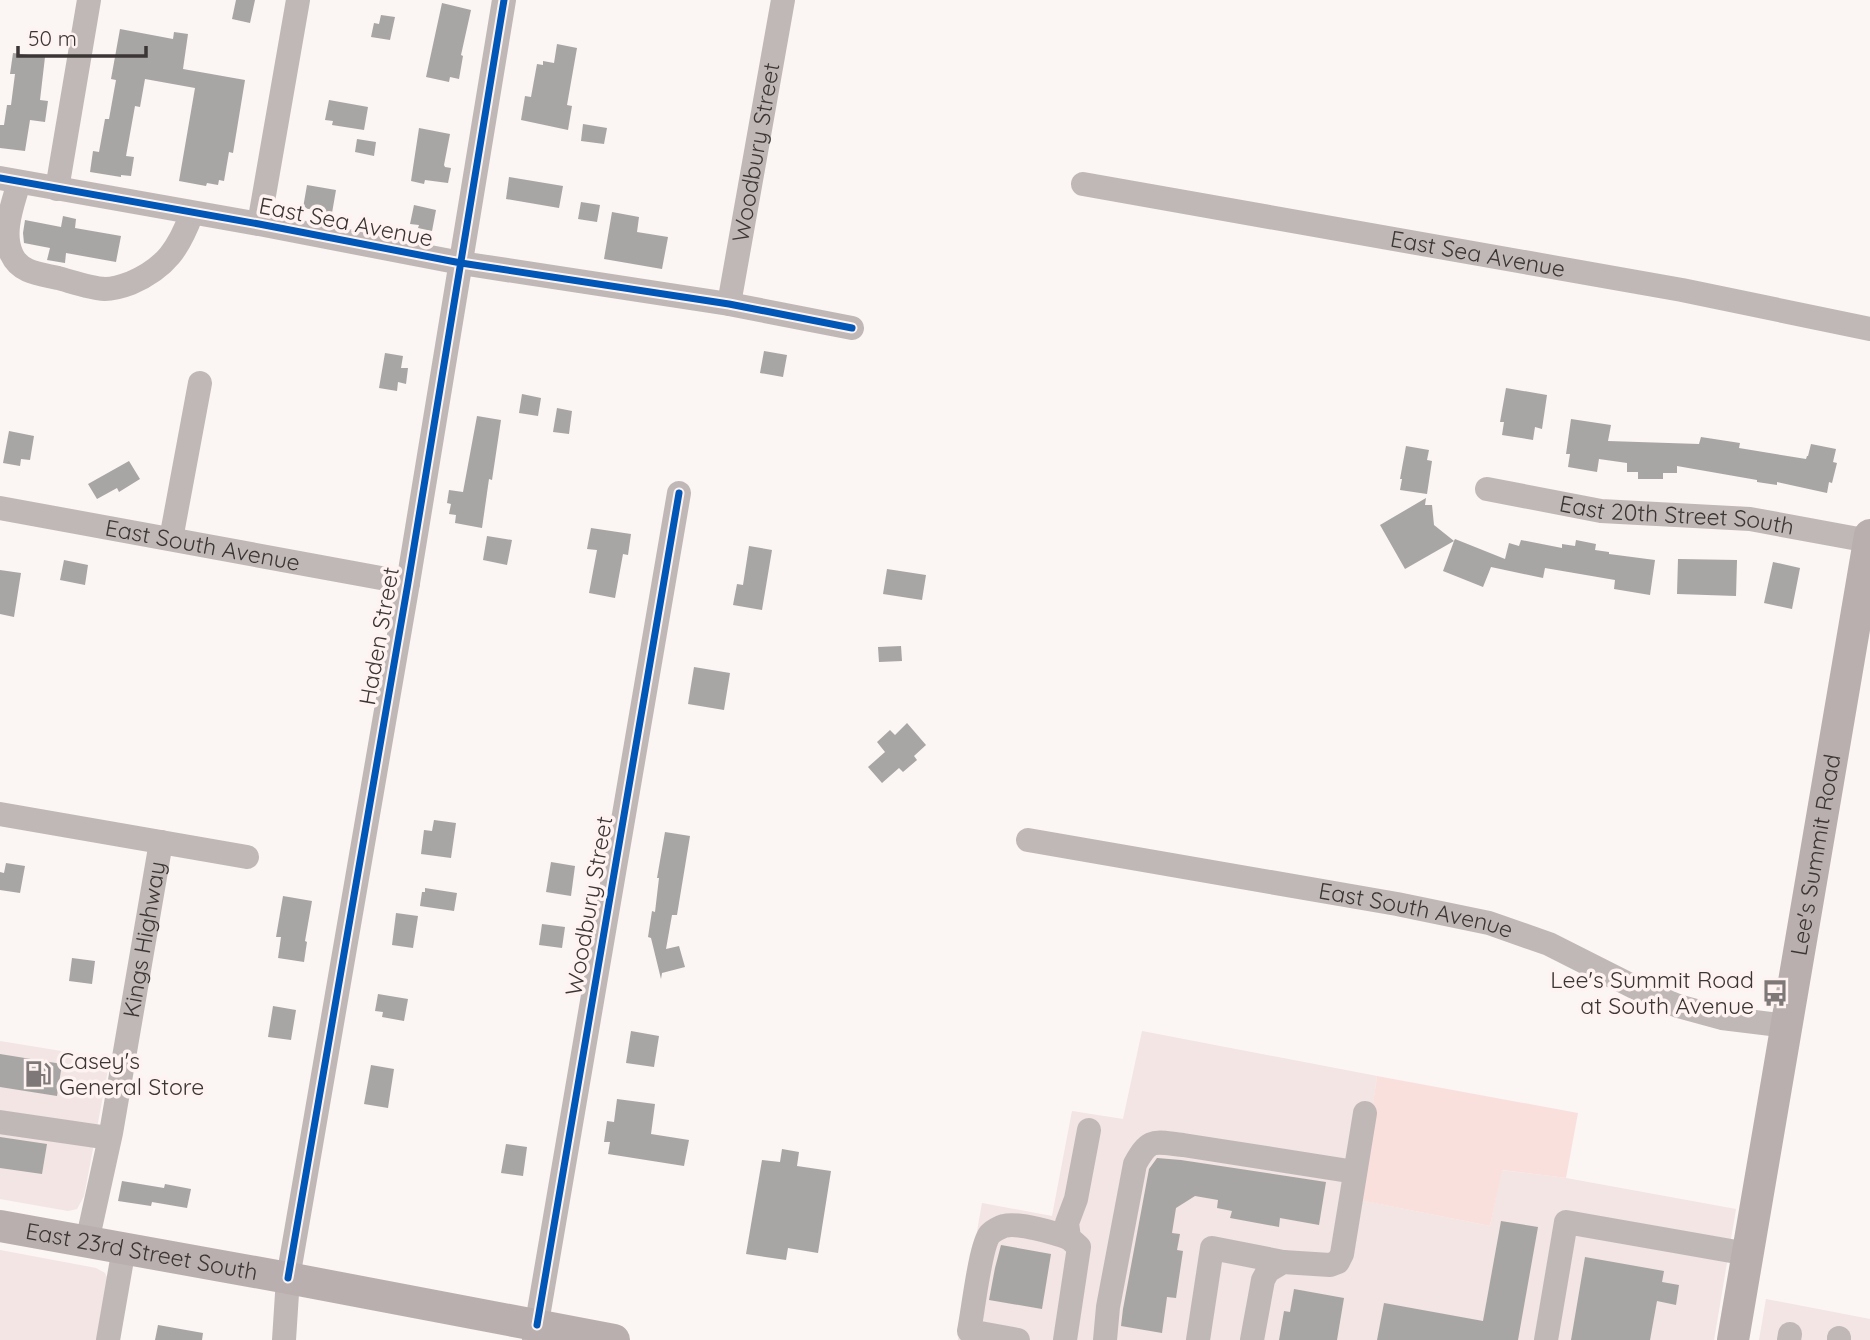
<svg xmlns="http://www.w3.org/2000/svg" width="1870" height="1340" font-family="Quicksand,sans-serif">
<rect width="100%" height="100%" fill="#fbf5f4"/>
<path fill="#f2e5e3" d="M 1142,1031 L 1377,1076 L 1360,1200 L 1490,1226 L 1501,1170 L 1566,1178 L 1736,1209 L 1714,1340 L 958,1340 L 982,1203 L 1052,1216 L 1072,1111 L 1123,1119 Z
M 0,1041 L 110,1059 L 84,1196 L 77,1209 L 68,1211 L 0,1199 Z
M 0,1250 L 96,1268 L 105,1273 L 110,1284 L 100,1340 L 0,1340 Z
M 1766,1299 L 1870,1319 L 1870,1340 L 1759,1340 Z"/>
<path fill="#fae0dc" d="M 1377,1076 L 1578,1113 L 1566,1178 L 1502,1170 L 1490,1226 L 1359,1200 Z"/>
<path fill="#a7a6a5" d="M 236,0 L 255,0 L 250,23 L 232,19 Z
M 442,3 L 471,10 L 461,55 L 463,56 L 459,79 L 450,77 L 449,82 L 426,77 Z
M 381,15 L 395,17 L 390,40 L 371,37 L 374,23 L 379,24 Z
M 120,29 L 173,39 L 174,32 L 188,34 L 183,69 L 245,80 L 233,153 L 229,152 L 224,181 L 219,180 L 218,185 L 207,183 L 206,186 L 179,181 L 195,88 L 145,79 L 140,107 L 135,106 L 126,156 L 134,157 L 131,176 L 121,175 L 121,177 L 90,172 L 93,151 L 99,152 L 105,119 L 109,119 L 116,80 L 111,79 Z
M 557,44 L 577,48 L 567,105 L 572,106 L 568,130 L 521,120 L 525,96 L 531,97 L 537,64 L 543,65 L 543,61 L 554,63 Z
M 13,53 L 45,57 L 40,100 L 48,101 L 45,122 L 30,120 L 25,151 L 0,148 L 0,125 L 4,125 L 7,105 L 11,105 L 15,74 L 10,74 Z
M 329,100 L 368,107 L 364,130 L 332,125 L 333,121 L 325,120 Z
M 583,124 L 607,128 L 604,144 L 581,141 Z
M 419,128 L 450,134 L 444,165 L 445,167 L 451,168 L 448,183 L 425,180 L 424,184 L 411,181 Z
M 357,139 L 376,142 L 374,156 L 355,152 Z
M 509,177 L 563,186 L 559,208 L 506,199 Z
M 307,185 L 336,190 L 332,213 L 303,208 Z
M 581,202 L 600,205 L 597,222 L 578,219 Z
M 414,205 L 436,210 L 432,231 L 418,228 L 419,225 L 410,224 Z
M 612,212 L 639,217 L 637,232 L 668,237 L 662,269 L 604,259 Z
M 63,216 L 76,219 L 75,228 L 121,236 L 116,262 L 66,253 L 65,263 L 47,260 L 50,248 L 24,243 L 23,233 L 25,220 L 61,227 Z
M 764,351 L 787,355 L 783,377 L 760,373 Z
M 385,353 L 403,356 L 401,368 L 408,368 L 406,384 L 398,382 L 397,391 L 379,388 Z
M 1506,388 L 1547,395 L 1542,429 L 1535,427 L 1533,440 L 1502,435 L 1504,422 L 1500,422 Z
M 522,394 L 541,398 L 538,416 L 519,413 Z
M 557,408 L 572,411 L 569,434 L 553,432 Z
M 477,416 L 501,420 L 492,480 L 489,479 L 482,528 L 455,523 L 456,515 L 449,514 L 451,504 L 447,503 L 449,490 L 463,492 Z
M 1571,419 L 1611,425 L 1608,441 L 1699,444 L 1701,437 L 1740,443 L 1739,448 L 1806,459 L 1807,456 L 1808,456 L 1811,444 L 1836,449 L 1833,462 L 1837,463 L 1832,483 L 1829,482 L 1827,493 L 1777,482 L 1777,485 L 1757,482 L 1757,480 L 1677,466 L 1677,473 L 1663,473 L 1663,479 L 1638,479 L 1638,472 L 1627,472 L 1627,463 L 1599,459 L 1597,472 L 1568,467 L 1570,454 L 1566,454 Z
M 9,431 L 34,436 L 30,460 L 21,459 L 20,466 L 3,463 Z
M 1406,446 L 1429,450 L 1427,460 L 1432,461 L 1427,494 L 1400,490 L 1402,479 L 1400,479 Z
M 129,461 L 140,479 L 119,492 L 117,488 L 97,499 L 88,484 Z
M 1426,498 L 1425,505 L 1432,505 L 1434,525 L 1454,541 L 1455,539 L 1505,559 L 1509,543 L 1519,546 L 1521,540 L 1562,548 L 1562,544 L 1575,546 L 1576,540 L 1596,544 L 1595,550 L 1609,552 L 1609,554 L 1655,560 L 1650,595 L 1614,589 L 1615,580 L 1545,568 L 1543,578 L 1491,567 L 1483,587 L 1443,571 L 1454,541 L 1405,569 L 1380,525 Z
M 591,528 L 631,534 L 628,555 L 623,554 L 615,598 L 589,593 L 597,550 L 587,549 Z
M 487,536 L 512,540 L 507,565 L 483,560 Z
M 749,546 L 772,550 L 762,610 L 733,605 L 737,584 L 743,585 Z
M 1678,559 L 1737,560 L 1736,596 L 1677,594 Z
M 64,560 L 88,565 L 85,585 L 60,580 Z
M 1773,562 L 1800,568 L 1792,609 L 1764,603 Z
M 887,569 L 926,575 L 922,600 L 883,594 Z
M 0,570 L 21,573 L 14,617 L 0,614 Z
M 901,646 L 902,661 L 879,662 L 878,647 Z
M 694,667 L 730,673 L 724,710 L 688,704 Z
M 907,723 L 926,745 L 914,756 L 917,760 L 903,772 L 899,768 L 882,783 L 868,767 L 885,752 L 877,742 L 890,730 L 895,735 Z
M 434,820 L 456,823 L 451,858 L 421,854 L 424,830 L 432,831 Z
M 665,832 L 690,836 L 677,915 L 672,915 L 666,949 L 679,946 L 685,967 L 662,973 L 661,979 L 651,938 L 648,937 L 652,911 L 655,912 L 659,878 L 657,878 Z
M 551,862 L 575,866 L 571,896 L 546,892 Z
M 6,863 L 25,866 L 20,893 L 0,890 L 0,872 L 4,873 Z
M 425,888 L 457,893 L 454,911 L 420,906 L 422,892 L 425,892 Z
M 283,896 L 312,901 L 305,941 L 307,942 L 304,962 L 278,958 L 281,937 L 276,937 Z
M 396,913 L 418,916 L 413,948 L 392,945 Z
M 542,924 L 565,927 L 562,948 L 539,945 Z
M 72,958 L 95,961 L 92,984 L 69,981 Z
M 378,994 L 408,999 L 404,1021 L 382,1017 L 383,1012 L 375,1011 Z
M 273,1006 L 296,1010 L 291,1040 L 268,1037 Z
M 631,1031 L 659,1036 L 654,1067 L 626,1063 Z
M 0,1054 L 62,1064 L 57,1096 L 0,1087 Z
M 371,1065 L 394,1069 L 388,1108 L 364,1104 Z
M 617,1099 L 655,1104 L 651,1134 L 689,1140 L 684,1166 L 608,1154 L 610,1142 L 604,1142 L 607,1121 L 614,1122 Z
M 0,1137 L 47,1144 L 42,1174 L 0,1168 Z
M 506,1144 L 527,1147 L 523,1176 L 501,1173 Z
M 782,1149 L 799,1152 L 797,1166 L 831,1171 L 818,1253 L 788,1248 L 786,1260 L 746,1254 L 762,1160 L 780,1162 Z
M 1157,1158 L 1181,1160 L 1326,1182 L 1319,1225 L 1280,1218 L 1279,1227 L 1230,1218 L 1232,1211 L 1217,1208 L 1218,1200 L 1195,1196 L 1176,1208 L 1172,1233 L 1180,1234 L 1177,1250 L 1183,1251 L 1176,1298 L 1167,1297 L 1162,1333 L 1121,1326 L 1123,1309 L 1149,1169 Z
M 122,1181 L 164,1188 L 165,1184 L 191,1189 L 187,1208 L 152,1202 L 151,1206 L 118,1201 Z
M 1501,1221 L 1538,1227 L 1518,1340 L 1377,1340 L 1384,1303 L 1483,1321 Z
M 1001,1245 L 1051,1254 L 1042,1309 L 989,1300 L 995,1268 Z
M 1585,1257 L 1664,1271 L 1662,1282 L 1679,1285 L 1676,1305 L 1657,1301 L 1650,1340 L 1571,1340 Z
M 1294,1289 L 1344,1298 L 1337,1340 L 1279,1340 L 1284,1311 L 1290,1312 Z
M 158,1325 L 203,1333 L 202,1340 L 155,1340 Z"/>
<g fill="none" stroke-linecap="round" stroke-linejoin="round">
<g stroke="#c0b8b7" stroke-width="24">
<path d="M 0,178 L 259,224 L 461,263 L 729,304 L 852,328"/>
<path d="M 19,182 C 13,204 1,233 12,255 C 20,273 41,274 58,278 C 73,282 90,288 105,289 C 113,289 123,286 131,283 C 166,268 179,248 192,213"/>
<path id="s1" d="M 1083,184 L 1682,290 L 1870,329"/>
<path d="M 57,189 L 89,0"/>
<path d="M 259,224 L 298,0"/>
<path id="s2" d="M 729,304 L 783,0"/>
<path id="s3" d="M 1487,489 L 1601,511 L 1750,519 L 1869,541"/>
<path id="s4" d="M 0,508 L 408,583"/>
<path d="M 171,539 L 200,383"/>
<path d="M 0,814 L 247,857"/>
<path id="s5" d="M 1028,840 L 1397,904 L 1489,923 L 1549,944 L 1642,991 L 1678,1006 L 1722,1018 L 1787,1026"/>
<path d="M 0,1122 L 109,1138"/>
<path id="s6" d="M 87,1242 L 111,1133 L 161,842"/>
<path d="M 108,1340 L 124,1248"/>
<path d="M 284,1340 L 288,1278 L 408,583 L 504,0"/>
<path d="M 534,1340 L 679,493"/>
<path d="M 1018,1340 L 969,1331 C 973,1312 980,1246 990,1234 C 993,1231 1000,1227 1004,1226 C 1018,1222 1054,1233 1069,1238"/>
<path d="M 1065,1340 L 1079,1247 L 1069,1238 L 1067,1223 L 1076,1199 L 1089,1130"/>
<path d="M 1105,1340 L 1108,1307 L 1135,1164 C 1150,1137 1154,1142 1183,1145 L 1355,1172"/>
<path d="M 1198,1340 L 1212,1248 L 1283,1262"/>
<path d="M 1252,1340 L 1263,1280 L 1268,1271 L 1283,1262 L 1330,1265 L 1338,1262 L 1342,1254 L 1365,1113"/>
<path d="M 1546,1340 L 1566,1222 L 1748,1254"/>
<path d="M 1789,1340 L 1790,1334"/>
<path d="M 1839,1340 L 1839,1338"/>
</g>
<g stroke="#b9afae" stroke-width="32">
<path id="s7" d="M 0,1226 L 288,1278 L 614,1340"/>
<path id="s8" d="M 1733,1340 L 1870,535"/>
</g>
<defs>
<path id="cycleway" d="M 0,178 L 259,224 L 461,263 L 729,304 L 852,328
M 288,1278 L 408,583 L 504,0
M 537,1325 L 679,493"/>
</defs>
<use href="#cycleway" stroke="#fef3f1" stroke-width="11"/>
<use href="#cycleway" stroke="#0057b8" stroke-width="7"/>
</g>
<defs>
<symbol id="bus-bare" viewBox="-9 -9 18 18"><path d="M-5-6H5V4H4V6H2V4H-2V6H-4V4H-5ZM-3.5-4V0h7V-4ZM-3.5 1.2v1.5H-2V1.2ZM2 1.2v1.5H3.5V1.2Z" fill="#7e7978" stroke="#fef3f1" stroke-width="2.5" paint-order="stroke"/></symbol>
<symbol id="fuel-bare" viewBox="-9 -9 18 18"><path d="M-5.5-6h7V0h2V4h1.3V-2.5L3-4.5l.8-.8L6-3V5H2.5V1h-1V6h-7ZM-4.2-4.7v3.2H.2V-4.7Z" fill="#7e7978" stroke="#fef3f1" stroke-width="2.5" paint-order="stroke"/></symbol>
</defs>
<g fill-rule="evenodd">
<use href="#bus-bare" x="1756" y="974" width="38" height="38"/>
<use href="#fuel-bare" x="19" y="1055" width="38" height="38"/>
</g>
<g text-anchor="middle" stroke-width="7" stroke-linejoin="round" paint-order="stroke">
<g font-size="23" fill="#3b3635" stroke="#fef3f1">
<text dy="8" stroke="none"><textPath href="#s2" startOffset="154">Woodbury Street</textPath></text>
<text transform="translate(346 222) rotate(11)" y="8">East Sea Avenue</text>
<text dy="8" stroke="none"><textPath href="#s1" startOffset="401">East Sea Avenue</textPath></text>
<text dy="8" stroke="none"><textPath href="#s3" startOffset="192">East 20th Street South</textPath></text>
<text dy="8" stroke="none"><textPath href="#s4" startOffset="206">East South Avenue</textPath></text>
<text transform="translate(379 636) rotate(-80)" y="8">Haden Street</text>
<text dy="8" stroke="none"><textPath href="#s8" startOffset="492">Lee's Summit Road</textPath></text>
<text transform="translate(589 906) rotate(-80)" y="8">Woodbury Street</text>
<text dy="8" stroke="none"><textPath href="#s5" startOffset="394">East South Avenue</textPath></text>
<text dy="8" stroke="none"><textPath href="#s6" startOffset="308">Kings Highway</textPath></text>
<text dy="8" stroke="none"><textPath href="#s7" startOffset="144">East 23rd Street South</textPath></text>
</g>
<g font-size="23" fill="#3b3635" stroke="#fef3f1" text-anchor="end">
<text x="1754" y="988">Lee's Summit Road<tspan x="1754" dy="26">at South Avenue</tspan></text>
<text x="59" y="1069" text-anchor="start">Casey's<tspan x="59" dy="26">General Store</tspan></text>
</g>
</g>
<path d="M18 46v10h128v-10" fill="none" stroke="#3b3635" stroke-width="3.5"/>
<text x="28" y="46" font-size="21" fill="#3b3635" stroke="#fef3f1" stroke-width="5" paint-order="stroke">50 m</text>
</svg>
